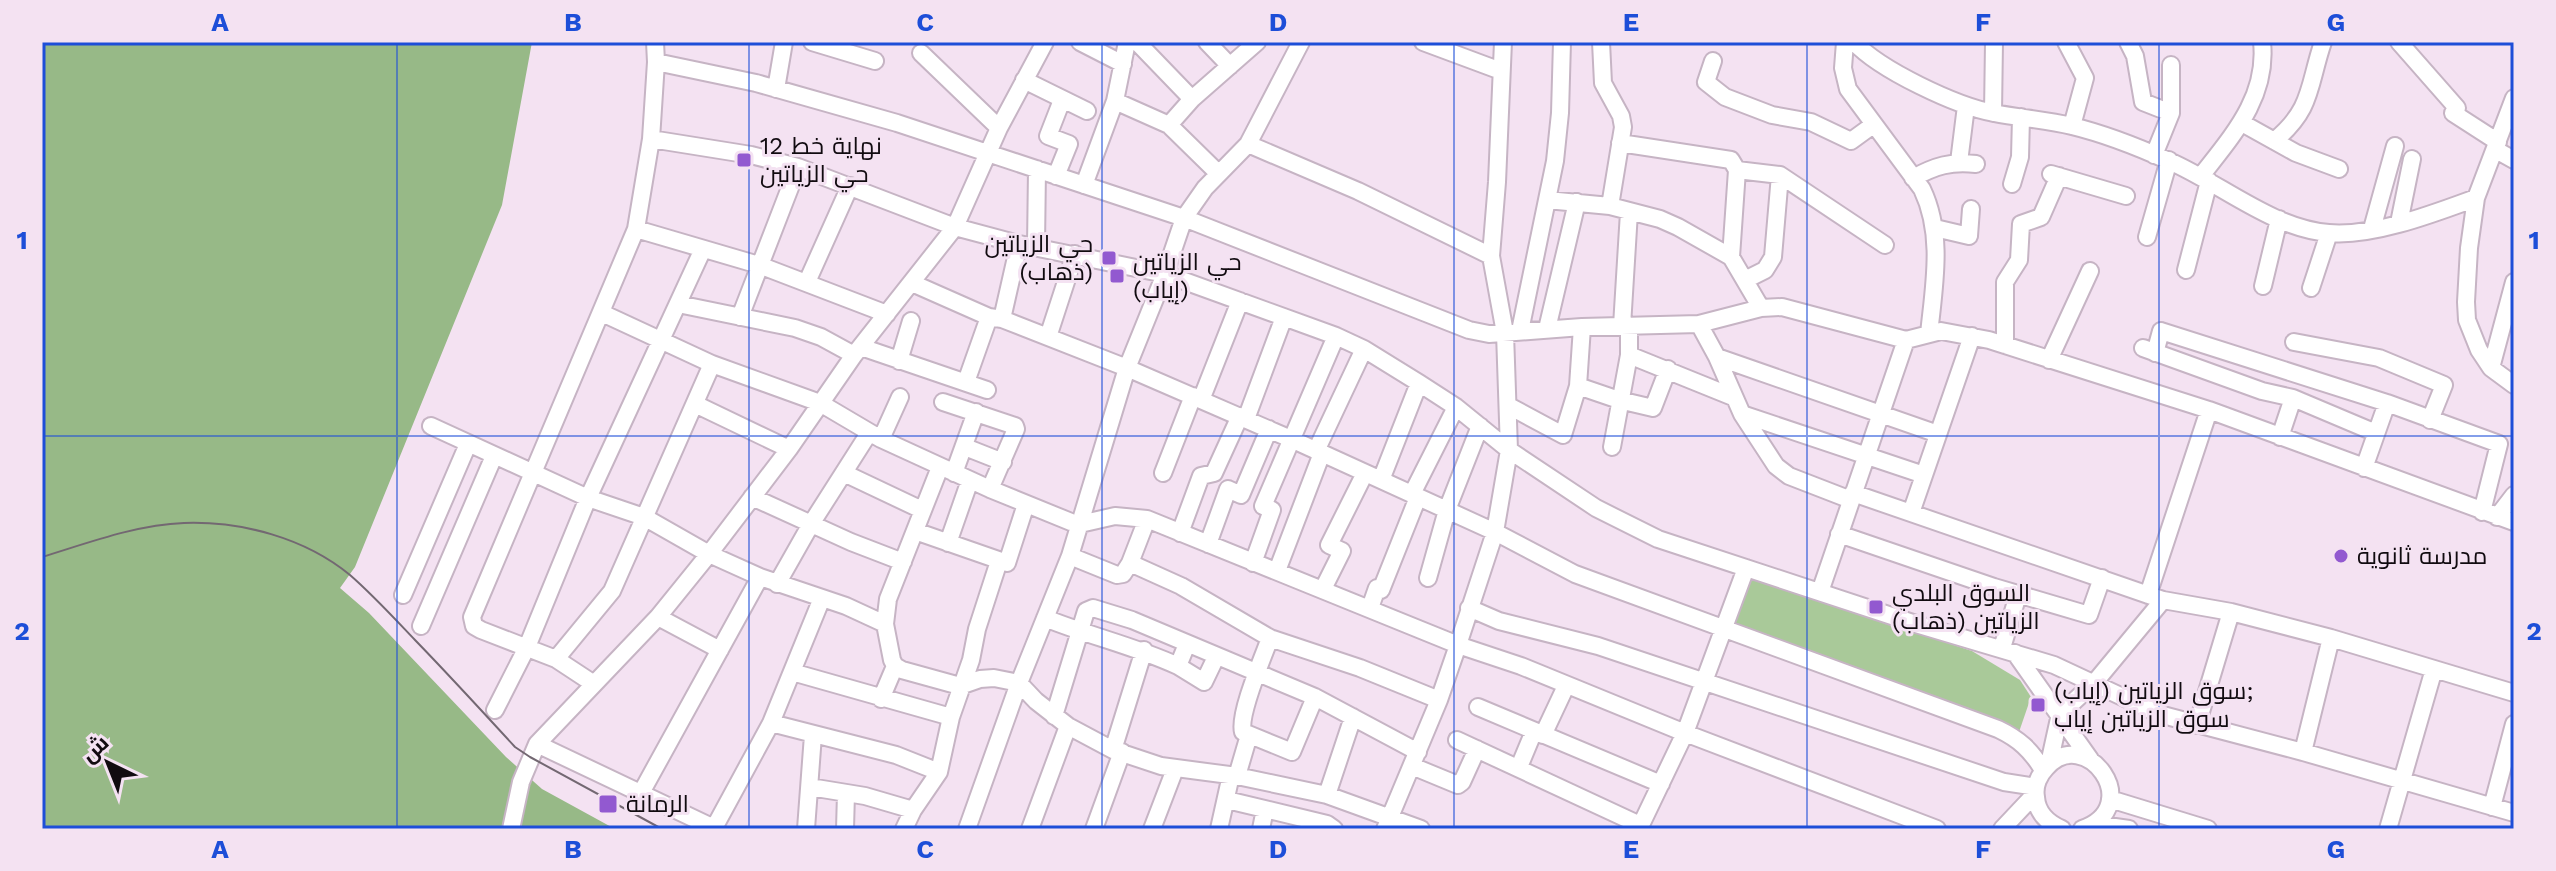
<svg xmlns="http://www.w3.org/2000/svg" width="2556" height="871" font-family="'Work Sans',Cairo,sans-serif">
<rect width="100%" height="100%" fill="#f4e2f2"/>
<path fill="#a9c999" d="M 1746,577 L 1972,651 L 2020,680 L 2031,697 L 2019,732 L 1727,626 Z"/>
<path fill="#97b987" d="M 42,42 L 532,42 L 502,205 L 355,567 L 340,588 L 369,613 L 506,757 L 542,789 L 615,829 L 42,829 Z"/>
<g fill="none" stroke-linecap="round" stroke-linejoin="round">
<defs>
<path id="minor" d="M 812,42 L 875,61
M 1080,42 L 1123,64
M 1137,42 L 1192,99
M 1207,42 L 1230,66
M 1423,42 L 1501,71
M 1601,42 L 1603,83 L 1621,116 L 1623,127 L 1610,206
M 1845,42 L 1843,68 L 1848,89 L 1922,189 C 1944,235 1934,285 1929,334
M 1854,42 C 1880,70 1956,106 1994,113 C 2020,118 2046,120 2072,126 C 2105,134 2138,147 2169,161 C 2220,183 2273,229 2329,233 C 2373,237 2435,213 2476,198
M 2066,42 L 2085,78 L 2072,126
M 2128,42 L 2135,56 L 2143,102 L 2171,113
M 2399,42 L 2457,108 L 2453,113 L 2498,142
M 921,53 L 999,128
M 1713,61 L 1706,82 L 1725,97 L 1772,115 L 1811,122 L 1851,141 L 1873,125
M 656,62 L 756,83 L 897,123 L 1184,218 L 1469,330 L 1489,334 L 1582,327 L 1699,324 L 1761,308 L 1782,307 L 1906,340 L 1941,331 L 1989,340 L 2209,410 L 2514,522
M 1024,80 L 1087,111
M 776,89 L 784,42
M 2514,98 L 2476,198 L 2469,248 L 2466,302 L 2467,320 L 2479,350 L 2491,368 L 2514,385
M 1115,101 L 1169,125 L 1218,173
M 1993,113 L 1994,42
M 2242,123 L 2296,153 L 2339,169
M 1169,125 L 1192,99 L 1257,42
M 651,139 L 751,155 L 798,167 L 955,227 L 1019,244 L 1165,274 L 1336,336 L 1364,349 L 1419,383 L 1456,407 L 1509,450 L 1596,508 L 1658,539 L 1916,624 L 2054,665 L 2159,714 L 2303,752 L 2514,813
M 2274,141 C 2313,109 2308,86 2323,42
M 1620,143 L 1731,160 L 1737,170 L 1731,257
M 1248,144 L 1358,191 L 1491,256
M 2496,150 L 2514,160
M 2154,155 L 2171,113 L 2171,65
M 1959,162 L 1966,106
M 1737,170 L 1780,175 L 1885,245
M 2051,174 L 2126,196
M 1056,176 L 1069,144 L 1048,136 L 1062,100
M 2201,176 C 2232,136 2268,97 2262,42
M 1913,178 C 1935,166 1951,161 1976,164
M 2012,184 L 2020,157 L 2021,117
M 1084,185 L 1115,101 L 1127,42
M 1547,200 L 1610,206 L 1660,219 L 1678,227 L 1731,257 L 1761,308
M 2399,223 L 2412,159
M 1935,228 L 1969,236 L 1971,209
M 636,229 L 759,265 L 887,314
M 2372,229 L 2395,146
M 2147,237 L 2169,160
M 1036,246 L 1037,169
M 2186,270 L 2209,181
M 1745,280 L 1765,270 L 1773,257 L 1780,175
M 807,282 L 850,186
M 912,283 L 989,317 L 1002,319 L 1127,368 L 1291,439 L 1495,532 L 1575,574 L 1998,729 C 2019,739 2031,750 2043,770
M 2263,286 L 2279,219
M 2311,288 L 2329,233
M 678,304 L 795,328 L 821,337 L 854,355
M 602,313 L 712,364 L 820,403 L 881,439 L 990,489 L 1071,522 L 1080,524 L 1115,516 L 1147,519 L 1458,645 L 1521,666 L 1685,733 L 1937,829
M 740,317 L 798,167
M 1002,319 L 1019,244
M 1699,324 L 1717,357 L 1742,414 L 1776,466 L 1789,476 L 1851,500
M 1622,326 L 1629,212
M 1547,329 L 1577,202
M 1520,331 L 1555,161 L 1560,113 L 1562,42
M 1048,337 L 1075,254
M 2294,342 L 2379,358 L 2444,385 L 2430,420
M 2005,345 L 2005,282 L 2019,260 L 2021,224 L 2041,217 L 2059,176
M 861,347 L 987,390
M 2143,348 L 2262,391 L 2293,398 L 2376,433
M 2155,353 L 2161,331 L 2387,403 L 2499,444 L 2482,512
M 1629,355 L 1733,397
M 1717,357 L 1938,434
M 2049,360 L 2090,271
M 899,361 L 911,321
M 2491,368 L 2514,282
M 966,382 L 989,317
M 1578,386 L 1619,400 L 1653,408 L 1668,369
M 1201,400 L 1240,301
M 943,402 L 1015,426 L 1016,429 L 990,489
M 695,404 L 789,449
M 1509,406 L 1563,435 L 1578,386 L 1582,327
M 1742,414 L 1924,475
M 1246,419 L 1284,317
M 431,426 L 588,498 L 644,517 L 709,554 L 760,577 L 846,606 L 885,624 L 892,660 L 895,666 L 902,670 L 960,686 L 980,679 L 994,678 L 1019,683 L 1036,701 L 1068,726 L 1113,750 L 1161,766 L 1237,776 L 1327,795 L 1421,829
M 2280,437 L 2293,398
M 881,439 L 900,397
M 965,447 L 1003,462
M 1612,447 L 1629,355 L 1629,326
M 1316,451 L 1364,349
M 2364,468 L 2387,403
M 954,473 L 976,412
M 1163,473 L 1193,396
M 846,474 L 922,510
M 1381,480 L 1419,383
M 1853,493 L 2163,600 L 2095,682 L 2060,714 L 2049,764
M 1412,494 L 1456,407
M 752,497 L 851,542 L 903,562
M 1911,513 L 1972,336
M 2497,517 L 2514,495
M 915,531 L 1007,563 L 1026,504
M 1180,533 L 1201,476 L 1214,473 L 1240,416
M 1839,534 L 1994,587 L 2089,615 L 2102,578
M 948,543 L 970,480
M 1208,544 L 1228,489 L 1241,495 L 1269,429
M 1070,556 L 1117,575 L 1123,574 L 1130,563 L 1147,519
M 1130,563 L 1181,586 L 1270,638 L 1360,668 L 1439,700
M 1253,563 L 1272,510 L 1263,506 L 1336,336
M 1277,571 L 1322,453
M 1428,578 L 1447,510 L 1480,426
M 777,584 L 811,524 L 869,433
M 1323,589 L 1342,551 L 1329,545 L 1365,473
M 1820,592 L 1906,340
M 403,595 L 468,444
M 2148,595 L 2209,410
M 2163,600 L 2231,612
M 1370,608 L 1377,588 L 1381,590 L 1418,497
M 1469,608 L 1499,621 L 1598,646 L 2004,782 L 2036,787
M 658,617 L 720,650
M 1045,618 C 1089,636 1135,646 1178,666 L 1187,644
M 885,624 L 888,599 L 940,467
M 421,626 L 494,456
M 1270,638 C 1263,657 1238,715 1243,732 L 1292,752 L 1315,697
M 2002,648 L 2018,595
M 2015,653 L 2090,759
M 556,659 L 612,591 L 712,364
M 1178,666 L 1204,682 L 1216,657
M 792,672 L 951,717
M 594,684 L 556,659 L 481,630 L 474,626 L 472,617 L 636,229 L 651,139 L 656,62 L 655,42
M 881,699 L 895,666
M 1478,707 L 1661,784
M 495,710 L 527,647 L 588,498 L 703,249
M 1054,716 L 1086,611 L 1093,608 L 1132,620 L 1315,697 L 1418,752
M 771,723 L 896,755 L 939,772
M 2197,725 L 2231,612 L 2331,638 L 2514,693
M 1543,735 L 1566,686
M 1457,740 L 1640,825
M 537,744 L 716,829
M 1113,750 L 1144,650
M 2303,752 L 2331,638
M 1412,766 L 1458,785 L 1462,782 L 1477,749
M 1519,767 L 1534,731
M 1237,776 L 1249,735
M 810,787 L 865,796 L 913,810
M 641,793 L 760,577
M 1327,795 L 1353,717
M 2110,799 L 2208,829
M 1227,800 L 1327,824 L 1334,829
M 2492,807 L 2514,724
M 2094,824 L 2129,829
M 714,828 L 771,723 L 822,598
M 511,829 L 521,782 L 537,744 L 658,617 L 709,554 L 789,449 L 854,355 L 955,227 L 999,128 L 1045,42
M 806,829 L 813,735
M 845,829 L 846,793
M 904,829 L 913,810 L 939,772 L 951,717 L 971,660 L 977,629 L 999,561
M 967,829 L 1019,683 L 1070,556 L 1127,368 L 1165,274 L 1184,218 L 1205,188 L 1248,144 L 1301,42
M 1030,829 L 1068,726
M 1094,829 L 1122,752
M 1152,829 L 1175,769
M 1219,829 L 1231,775
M 1261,829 L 1265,809
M 1385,829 L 1439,700 L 1458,645 L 1495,532 L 1509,450 L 1505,333 L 1491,256 L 1497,182 L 1503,42
M 1639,829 L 1685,733 L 1746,568
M 2002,829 L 2035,794
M 2062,829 C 2048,823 2037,813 2036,797 C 2034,786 2039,775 2046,768 C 2085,723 2147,806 2082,829
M 2388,829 L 2434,669"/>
</defs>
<use href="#minor" stroke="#c6b4c4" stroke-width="20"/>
<use href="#minor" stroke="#fff" stroke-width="16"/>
<path stroke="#736872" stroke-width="2" d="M 42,557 C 88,543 135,525 184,523 C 242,521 305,538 350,575 C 373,595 394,618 415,640 C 449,675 482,711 515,747 L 530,757 L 662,829"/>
</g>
<path fill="none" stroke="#1d4ed8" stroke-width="2" stroke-opacity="0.55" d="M 397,42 L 397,829M 749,42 L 749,829M 1102,42 L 1102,829M 1454,42 L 1454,829M 1807,42 L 1807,829M 2159,42 L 2159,829M 42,436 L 2514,436"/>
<g fill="#9259d0" stroke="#f4e2f2" stroke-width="3">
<rect x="736" y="152" width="16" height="16" rx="4"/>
<rect x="1101" y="250" width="16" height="16" rx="4"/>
<rect x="1109" y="268" width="16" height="16" rx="4"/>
<circle cx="2341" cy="556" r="8"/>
<rect x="1868" y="599" width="16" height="16" rx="4"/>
<rect x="2030" y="697" width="16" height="16" rx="4"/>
<rect x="598" y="794" width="20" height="20" rx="4"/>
</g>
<g text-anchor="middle" stroke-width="6" stroke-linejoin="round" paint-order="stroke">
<g font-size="24" fill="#110b10" stroke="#f4e2f2" text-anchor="start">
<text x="760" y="154">نهاية خط 12<tspan x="760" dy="28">حي الزياتين</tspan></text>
<text x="1093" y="252" text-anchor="end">حي الزياتين<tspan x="1093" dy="28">(ذهاب)</tspan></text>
<text x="1133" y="270">حي الزياتين<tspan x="1133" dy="28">(إياب)</tspan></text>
<text x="2357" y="564">مدرسة ثانوية</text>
<text x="1892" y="601">السوق البلدي<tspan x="1892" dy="28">الزياتين (ذهاب)</tspan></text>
<text x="2054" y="699">سوق الزياتين (إياب);<tspan x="2054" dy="28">سوق الزياتين إياب</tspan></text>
<text x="626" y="812">الرمانة</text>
</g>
</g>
<rect width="2556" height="871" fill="none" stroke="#f4e2f2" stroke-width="88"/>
<g transform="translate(108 763) rotate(317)" stroke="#f4e2f2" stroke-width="6" paint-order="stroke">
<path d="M0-6L14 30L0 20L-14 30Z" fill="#110b10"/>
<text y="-12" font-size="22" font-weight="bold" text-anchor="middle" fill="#110b10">ش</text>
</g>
<rect x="44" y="44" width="2468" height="783" fill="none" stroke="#1d4ed8" stroke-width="3"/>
<g font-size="26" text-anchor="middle" font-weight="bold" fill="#1d4ed8">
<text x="220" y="31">A</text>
<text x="573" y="31">B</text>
<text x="925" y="31">C</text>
<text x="1278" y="31">D</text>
<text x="1631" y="31">E</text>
<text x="1983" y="31">F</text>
<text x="2336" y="31">G</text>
<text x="22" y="249">1</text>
<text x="2534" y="249">1</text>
<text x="22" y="640">2</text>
<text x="2534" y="640">2</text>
<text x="220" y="858">A</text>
<text x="573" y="858">B</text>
<text x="925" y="858">C</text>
<text x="1278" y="858">D</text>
<text x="1631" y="858">E</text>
<text x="1983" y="858">F</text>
<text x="2336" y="858">G</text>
</g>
</svg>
